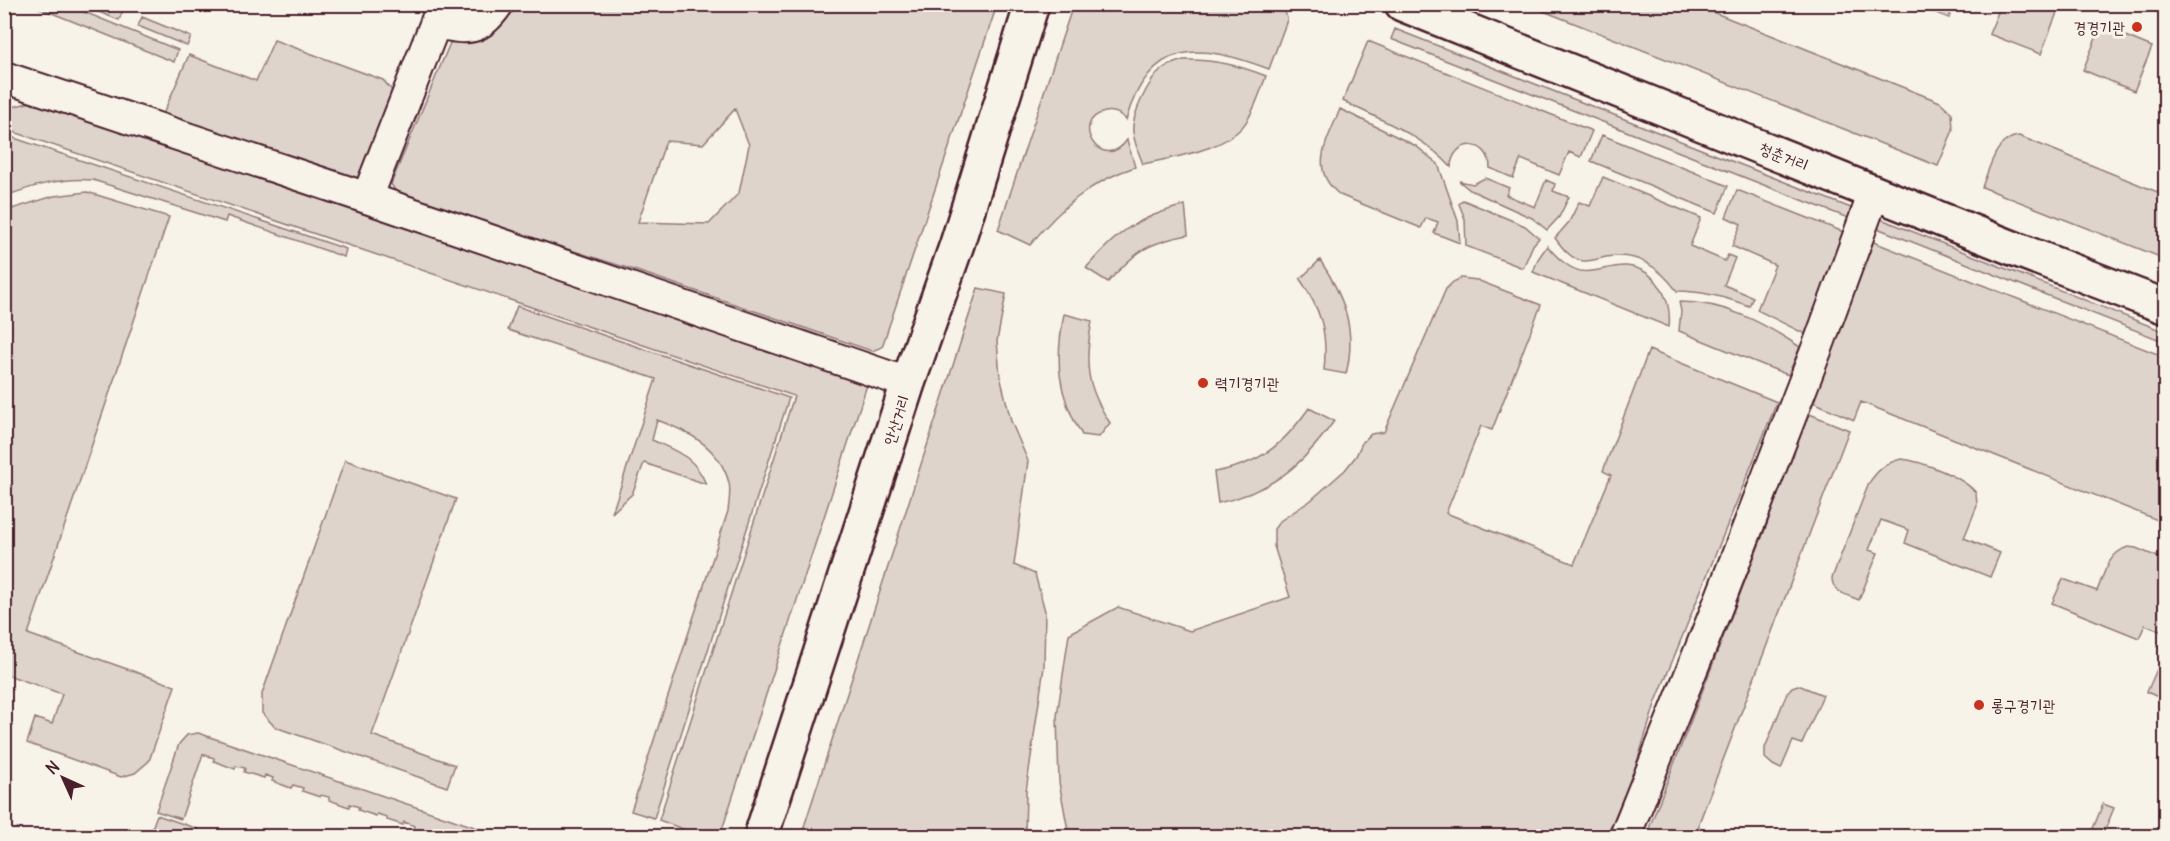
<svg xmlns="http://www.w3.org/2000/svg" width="2170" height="841" font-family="Delius,'Poor Story',sans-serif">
<rect width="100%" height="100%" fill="#f7f3e8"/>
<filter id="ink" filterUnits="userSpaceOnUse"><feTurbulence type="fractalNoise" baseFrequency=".0167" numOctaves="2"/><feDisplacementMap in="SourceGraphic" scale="12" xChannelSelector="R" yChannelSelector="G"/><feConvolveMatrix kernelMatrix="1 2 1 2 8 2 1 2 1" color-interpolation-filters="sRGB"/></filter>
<g filter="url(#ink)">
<path fill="#ded4cc" stroke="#947a7c" stroke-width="1.5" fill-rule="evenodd" d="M 32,5 L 67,5 L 178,50 L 174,62 Z
M 81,5 L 125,4 L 125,5 L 119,20 Z
M 514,5 L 997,5 L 882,347 L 872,351 L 643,273 L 398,195 L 391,184 L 450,43 L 469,42 L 503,22 ZM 735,109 L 749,145 L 739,193 L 709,224 L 638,222 L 666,141 L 703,144 Z
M 1274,5 C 1281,7 1287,12 1287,20 L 1269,69 C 1200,43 1150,38 1126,120 C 1121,114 1114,110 1105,112 C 1068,120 1102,175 1127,140 L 1135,167 C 1091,181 1059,209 1030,245 L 998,230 L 1073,5 Z
M 1528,5 L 1695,5 L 1940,102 L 1952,113 L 1953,130 L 1938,166 Z
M 1916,5 L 1954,5 L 1949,18 Z
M 2001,5 L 2044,5 L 2058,10 L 2041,54 L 1989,34 Z
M 142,17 L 191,37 L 187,46 L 138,26 Z
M 2101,26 L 2152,47 L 2134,91 L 2083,70 Z
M 1395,29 L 1851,208 L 1848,218 L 1391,39 Z
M 274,40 L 383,80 L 391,89 L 393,96 L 362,176 L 354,179 L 164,117 L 163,114 L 189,55 L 256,81 Z
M 1368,41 L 1592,131 L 1581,157 L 1569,152 L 1559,175 L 1521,159 L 1513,178 L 1490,168 C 1490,138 1452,138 1451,167 C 1423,135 1380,120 1343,101 Z
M 1184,60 C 1213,59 1239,65 1266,76 C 1261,90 1256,106 1248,119 C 1231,150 1174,157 1143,164 C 1139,154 1134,142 1133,132 C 1131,115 1149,80 1162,69 C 1169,64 1176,62 1184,60 Z
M 31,102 L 857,380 L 867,385 L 720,836 L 701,836 L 659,820 L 794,396 L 5,129 L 5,109 Z
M 1340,109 L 1416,146 L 1438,164 L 1458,221 L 1460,243 L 1434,233 L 1438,222 L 1426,218 L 1421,228 L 1340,195 C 1307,169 1328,140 1340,109 Z
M 5,135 L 346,249 L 344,257 L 227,216 L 225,222 L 93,180 C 61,177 34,186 5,196 Z
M 1602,135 L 1728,186 L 1717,213 L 1591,161 Z
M 2019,136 L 2165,195 L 2165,259 L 1982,187 C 1990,168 1995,138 2019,136 Z
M 1603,177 L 1701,218 L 1690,246 L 1725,261 L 1728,255 L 1735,258 L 1724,285 L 1753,297 L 1749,306 C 1725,297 1703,291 1677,291 C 1659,267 1638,252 1606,257 C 1597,259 1587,263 1579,260 C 1569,257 1561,246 1555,238 L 1569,222 L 1579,202 L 1590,206 Z
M 1485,178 L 1509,188 L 1506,195 L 1535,207 L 1546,180 L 1555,184 L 1553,191 L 1569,197 L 1559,217 L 1547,230 L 1532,218 L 1470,190 L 1459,181 L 1473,184 Z
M 1737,190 L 1846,233 L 1805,334 L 1757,310 L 1775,265 L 1732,246 L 1741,224 L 1726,217 Z
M 87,192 L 169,217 L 28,634 L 175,686 L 149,761 L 135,773 L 121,777 L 27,743 L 35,718 L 52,724 L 62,694 L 5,674 L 5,211 L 54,196 Z
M 1463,200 L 1525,226 L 1539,238 L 1533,245 L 1523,268 L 1466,246 L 1465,219 L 1459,204 Z
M 1185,205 L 1188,235 C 1147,243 1136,251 1108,282 L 1086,268 C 1119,230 1137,218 1185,205 Z
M 1881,219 L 2165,332 L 2165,342 L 1877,228 Z
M 1871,241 L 2165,357 L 2165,523 L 1861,402 L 1854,420 L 1811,401 Z
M 1547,246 C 1556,256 1566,267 1580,271 C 1595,274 1610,265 1626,266 C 1657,269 1672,299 1669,327 L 1533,272 L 1538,259 Z
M 1320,260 C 1344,296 1357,330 1346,374 L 1324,370 C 1328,332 1321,310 1300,279 Z
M 1461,278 L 1477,280 L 1541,305 L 1492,430 L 1481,426 L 1446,513 L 1574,564 L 1611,475 L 1603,471 L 1649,350 L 1777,402 L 1655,704 L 1633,775 L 1607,836 L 1069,836 L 1059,782 L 1057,716 L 1069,634 L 1118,607 L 1190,631 L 1290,597 L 1274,546 L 1274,529 L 1280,521 L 1310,501 L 1345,470 L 1356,456 L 1362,443 L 1371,434 L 1384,432 L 1446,289 L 1453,282 Z
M 978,288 L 1006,294 L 997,341 L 1000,376 L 1011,421 L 1028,461 L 1014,565 L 1035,574 L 1045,611 L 1044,667 L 1026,791 L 1025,836 L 801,836 Z
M 1679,302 C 1725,302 1762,322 1800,347 L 1788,375 L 1679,331 L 1681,311 Z
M 517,306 L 789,398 L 654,818 L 631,811 L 728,511 C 729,502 731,491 729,483 C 720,447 688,431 657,420 L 652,440 C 678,452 694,456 706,484 L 644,463 L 632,494 L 612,513 L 656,379 L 508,330 Z
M 1064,314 L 1092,321 C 1084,364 1086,386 1110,423 L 1099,437 L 1082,435 C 1057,394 1055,360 1064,314 Z
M 1309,408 L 1334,421 C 1302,466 1272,491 1218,503 L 1214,472 C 1260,464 1283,445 1309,408 Z
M 1807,413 L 1849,430 L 1699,823 L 1699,836 L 1646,836 L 1766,527 Z
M 1901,459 C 1921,461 1964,477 1976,493 L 1977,506 L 1964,538 L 2000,553 L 1990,577 L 1905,543 L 1909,530 L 1881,520 L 1869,550 L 1878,553 L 1859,600 C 1847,595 1832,592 1832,578 L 1869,483 C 1878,470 1885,463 1901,459 Z
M 345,460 L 456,499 L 372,735 L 455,765 L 447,787 L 275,727 L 262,713 L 262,694 Z
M 2128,547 L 2136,548 L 2165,560 L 2165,633 L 2145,625 L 2139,638 L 2052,603 L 2063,579 L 2097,591 C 2104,574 2108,553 2128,547 Z
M 2165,651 L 2165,700 L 2147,692 Z
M 1798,685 L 1823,695 L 1802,744 L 1793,741 L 1781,769 L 1773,765 L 1765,758 L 1765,748 L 1787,693 L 1792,687 Z
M 198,733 L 501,836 L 435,836 L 414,829 L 415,826 L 404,822 L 403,825 L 387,820 L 387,817 L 377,814 L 376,816 L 358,810 L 359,807 L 350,804 L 349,807 L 329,800 L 329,797 L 321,795 L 320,797 L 302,791 L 303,788 L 293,785 L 291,788 L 272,781 L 273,778 L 265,775 L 264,778 L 244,772 L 245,768 L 236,766 L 235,769 L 214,761 L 214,758 L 203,754 L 181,819 L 156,811 L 179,744 L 187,735 Z
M 2103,804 L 2114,808 L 2105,830 L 2120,836 L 2090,836 Z
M 157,815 L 198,829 L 196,836 L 149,836 Z"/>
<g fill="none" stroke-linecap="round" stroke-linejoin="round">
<defs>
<path id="minor" d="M 436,23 C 467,29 478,33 498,4
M 4,77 L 367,198 L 908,383
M 367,198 L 443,4
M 1625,836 L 1716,610 L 1819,343 L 1874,193"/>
<path id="major" d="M 1402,4 L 2010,247 L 2166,307
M 761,836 L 908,383 L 957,244 L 1032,4"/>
</defs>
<use href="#minor" stroke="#4a1f2b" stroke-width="34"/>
<use href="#major" stroke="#4a1f2b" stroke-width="38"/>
<use href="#minor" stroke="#f7f3e8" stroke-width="30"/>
<use href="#major" stroke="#f7f3e8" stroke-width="33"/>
</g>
</g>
<g fill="#c8321e" stroke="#f7f3e8" stroke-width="2">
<circle cx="2137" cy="27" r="6"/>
<circle cx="1203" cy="383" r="6"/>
<circle cx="1979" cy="705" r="6"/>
</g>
<g text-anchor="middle" stroke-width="6" stroke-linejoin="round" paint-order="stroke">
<g font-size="16" fill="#4a1f2b" stroke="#f7f3e8" text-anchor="start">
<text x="2125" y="33" text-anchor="end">경경기관</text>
<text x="1215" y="389">력기경기관</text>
<text x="1991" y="711">롱구경기관</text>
</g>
<g font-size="16" fill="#4a1f2b" stroke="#f7f3e8">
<text transform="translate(1784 156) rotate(22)" y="6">청춘거리</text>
<text transform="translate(896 420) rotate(-72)" y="6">안산거리</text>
</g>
</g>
<rect width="2170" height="841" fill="none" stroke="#f7f3e8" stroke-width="24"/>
<rect x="12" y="12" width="2146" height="817" fill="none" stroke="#4a1f2b" stroke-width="2" filter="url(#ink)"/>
<g transform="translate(63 778) rotate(315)" stroke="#f7f3e8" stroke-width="4.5" paint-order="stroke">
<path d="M0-4.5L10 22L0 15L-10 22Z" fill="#4a1f2b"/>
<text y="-9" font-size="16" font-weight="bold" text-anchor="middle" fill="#4a1f2b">N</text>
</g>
</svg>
